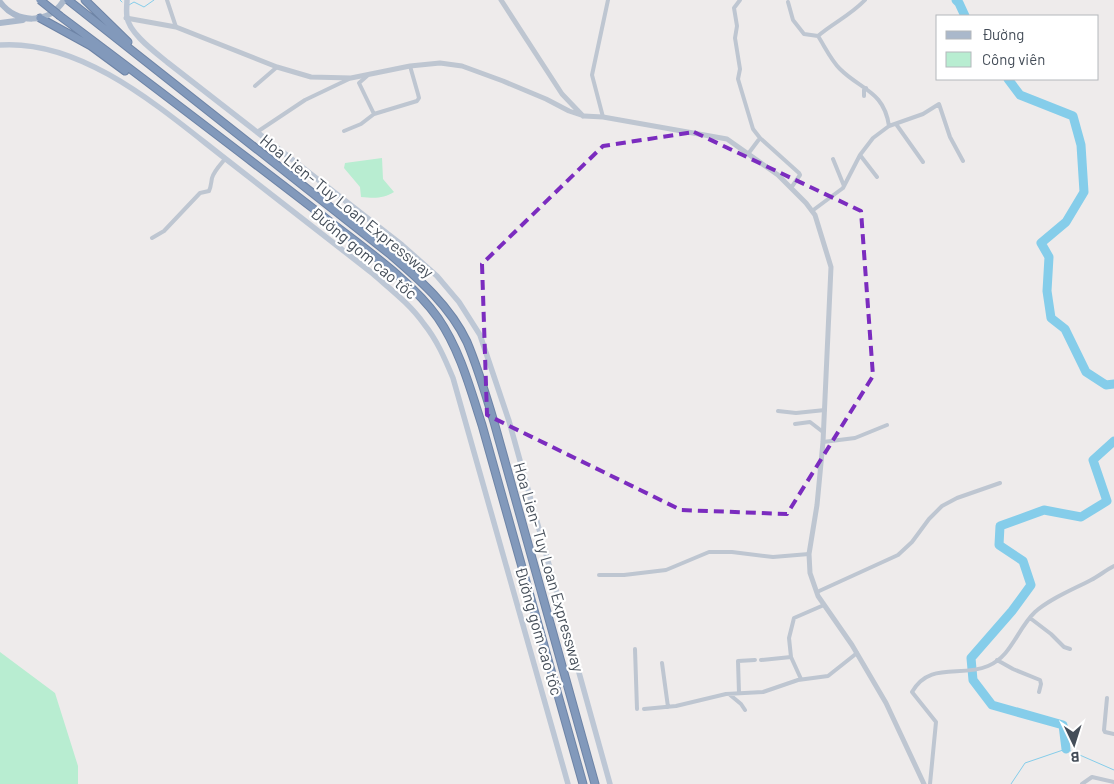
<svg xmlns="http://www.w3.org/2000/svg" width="1114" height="784" font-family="Barlow,sans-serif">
<rect width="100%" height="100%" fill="#eeebeb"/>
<path fill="#b8edd1" d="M 382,158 L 383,179 L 394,192 C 383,199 374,198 361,197 L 360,187 L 344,168 L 345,163 Z
M 0,652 L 55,693 L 78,766 L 78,784 L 0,784 Z"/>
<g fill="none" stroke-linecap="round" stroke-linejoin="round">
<path stroke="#85cdea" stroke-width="1" d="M 120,0 L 122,2
M 129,5 L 134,2 L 144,7 L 154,0
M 1011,784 L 1025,763 L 1066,749 L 1114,770"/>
<path stroke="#85cdea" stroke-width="9" d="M 956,0 L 959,3 L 965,16
M 1008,79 L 1020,95 L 1073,116 L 1081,145 L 1084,192 L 1066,222 L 1041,243 L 1049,257 L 1047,291 L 1051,318 L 1065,329 L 1086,372 L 1106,385 L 1114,384
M 1066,749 L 1063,725 L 992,705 L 973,680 L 971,658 L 1012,611 L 1031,585 L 1023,561 L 999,545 L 1000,526 L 1044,510 L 1081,517 L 1107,501 L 1093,460 L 1114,441"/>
<defs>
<path id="motorway" d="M 68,0 L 391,255 C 420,280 450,306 467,342 C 478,368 486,395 494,422 L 595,784
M 85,0 L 128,42
M 60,16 C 147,81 233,147 319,213 C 356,243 411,279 438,318 C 460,350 470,388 482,425 L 583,784
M 40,18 L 91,46 L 125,71"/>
</defs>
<use href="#motorway" stroke="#6e84a6" stroke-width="9"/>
<path stroke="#bec6d1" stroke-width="4" d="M 167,0 L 176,27
M 740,0 L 734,8 L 737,26 L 735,38 L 740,69 L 738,79 L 753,129 L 760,138 L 748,154
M 865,0 C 851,15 833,23 818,36 C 825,47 831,60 840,69 C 861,90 884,91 889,126
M 788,2 L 793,20 L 804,34 L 818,36
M 367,76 L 359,83 L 374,114
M 255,86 L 277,67
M 864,96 L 864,90 L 866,88
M 603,117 L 592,75 L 608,0
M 896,124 L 923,162
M 344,131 L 361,124 L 374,114 L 417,101 L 419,98 L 418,94 L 410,66
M 257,132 L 305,100 L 349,79
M 760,138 L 799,173 L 800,175 L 791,188
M 860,155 L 877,177
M 833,159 L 844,186
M 812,211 L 843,188 L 860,155 L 873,138 L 889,126 L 923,114 L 939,104 L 950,137 L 963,161
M 152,238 L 164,231 L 200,193 L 209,191 C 211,187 211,183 212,178 C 214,171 220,165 225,159
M 778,411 L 796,413 L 825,410
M 795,424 L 810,422 L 823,432
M 823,442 L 855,438 L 887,425
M 599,575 L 624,575 L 666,570 L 709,552 L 732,552 L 773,557 L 809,554
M 817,592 L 898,555 L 912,542 L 929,519 L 942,506 L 957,498 L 1000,483
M 1030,618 L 1051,634 L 1064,647 L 1070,649
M 635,649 L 637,709
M 791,657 L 789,638 L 794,618 L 824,605
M 761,660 L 791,657 L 801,679
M 997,660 L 1013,669 L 1040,680 L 1041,684 L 1039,692
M 662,663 L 668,707
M 739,693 L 738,661 L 755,660
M 729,694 L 741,704 L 745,710
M 1107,698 L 1104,730 L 1105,732 L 1114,734
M 644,709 L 676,706 L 726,694 L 763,692 L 798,680 L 828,676 L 857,653
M 930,784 L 936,722 L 912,692 C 930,661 960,678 988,666 C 1012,656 1017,629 1035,612 C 1051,598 1072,590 1091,580 C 1099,576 1106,570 1114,566
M 1082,784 L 1092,777 L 1114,782"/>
<path stroke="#bec6d1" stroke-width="5" d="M 501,0 L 562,94 L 583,116
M 126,18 L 176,27 L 277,67 L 311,77 L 351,78 L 410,66 L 440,63 L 462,66 L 503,81 L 546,99 L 569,111 L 584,116 L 603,117 L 727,139 L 778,175 L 806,203 L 815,215 L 831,267 L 823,442 L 817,505 L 809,554 L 810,573 L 818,596 L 852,645 L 886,703 L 924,784"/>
<path stroke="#bdc7d5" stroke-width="5.5" d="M 127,0 C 127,5 126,11 127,17 C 129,33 155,52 167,62 L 402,245 L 437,276 L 459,302 L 480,335 L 509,421 L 610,784
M 0,45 C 86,39 167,114 231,163 C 278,200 325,236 372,273 C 390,289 410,304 424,324 C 437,340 445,359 453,378 L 568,784"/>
<path stroke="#aab8cb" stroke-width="6" d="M 0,2 C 16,24 49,25 64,0
M 0,23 L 23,20"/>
<use href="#motorway" stroke="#8299bb" stroke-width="7"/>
<defs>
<path id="motorway-bridge" d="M 40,0 L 60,16"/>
</defs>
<use href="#motorway-bridge" stroke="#6e84a6" stroke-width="9" stroke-linecap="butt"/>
<use href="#motorway-bridge" stroke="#8299bb" stroke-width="7"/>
</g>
<path fill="none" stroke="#7b2cbf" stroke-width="4" stroke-dasharray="10 6" stroke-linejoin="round" d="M 694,132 L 861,211 L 873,376 L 787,514 L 681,510 L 487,415 L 482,264 L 603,146 Z"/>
<g text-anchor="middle" stroke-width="4.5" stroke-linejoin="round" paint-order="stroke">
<g font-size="16" fill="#444d58" stroke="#fff">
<text transform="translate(347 206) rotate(39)" y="6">Hoa Lien- Tuy Loan Expressway</text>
<text transform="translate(364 253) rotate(40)" y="6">Đường gom cao tốc</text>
<text transform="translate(549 567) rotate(74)" y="6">Hoa Lien- Tuy Loan Expressway</text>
<text transform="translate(539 631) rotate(74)" y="6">Đường gom cao tốc</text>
</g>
</g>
<rect x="936" y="15" width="162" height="65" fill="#ffffff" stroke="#b4b8bc"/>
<rect x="946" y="31" width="25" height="8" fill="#aab8cb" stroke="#b4b8bc"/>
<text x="982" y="40" font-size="15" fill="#444d58">Đường</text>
<rect x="946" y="52" width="25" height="15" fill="#b8edd1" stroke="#b4b8bc"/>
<text x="982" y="65" font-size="15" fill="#444d58">Công viên</text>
<g transform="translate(1074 744) rotate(176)" stroke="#ffffff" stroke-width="4" paint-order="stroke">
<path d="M0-4L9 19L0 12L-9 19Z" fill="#444d58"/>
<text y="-8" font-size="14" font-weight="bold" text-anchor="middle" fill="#444d58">B</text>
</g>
</svg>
